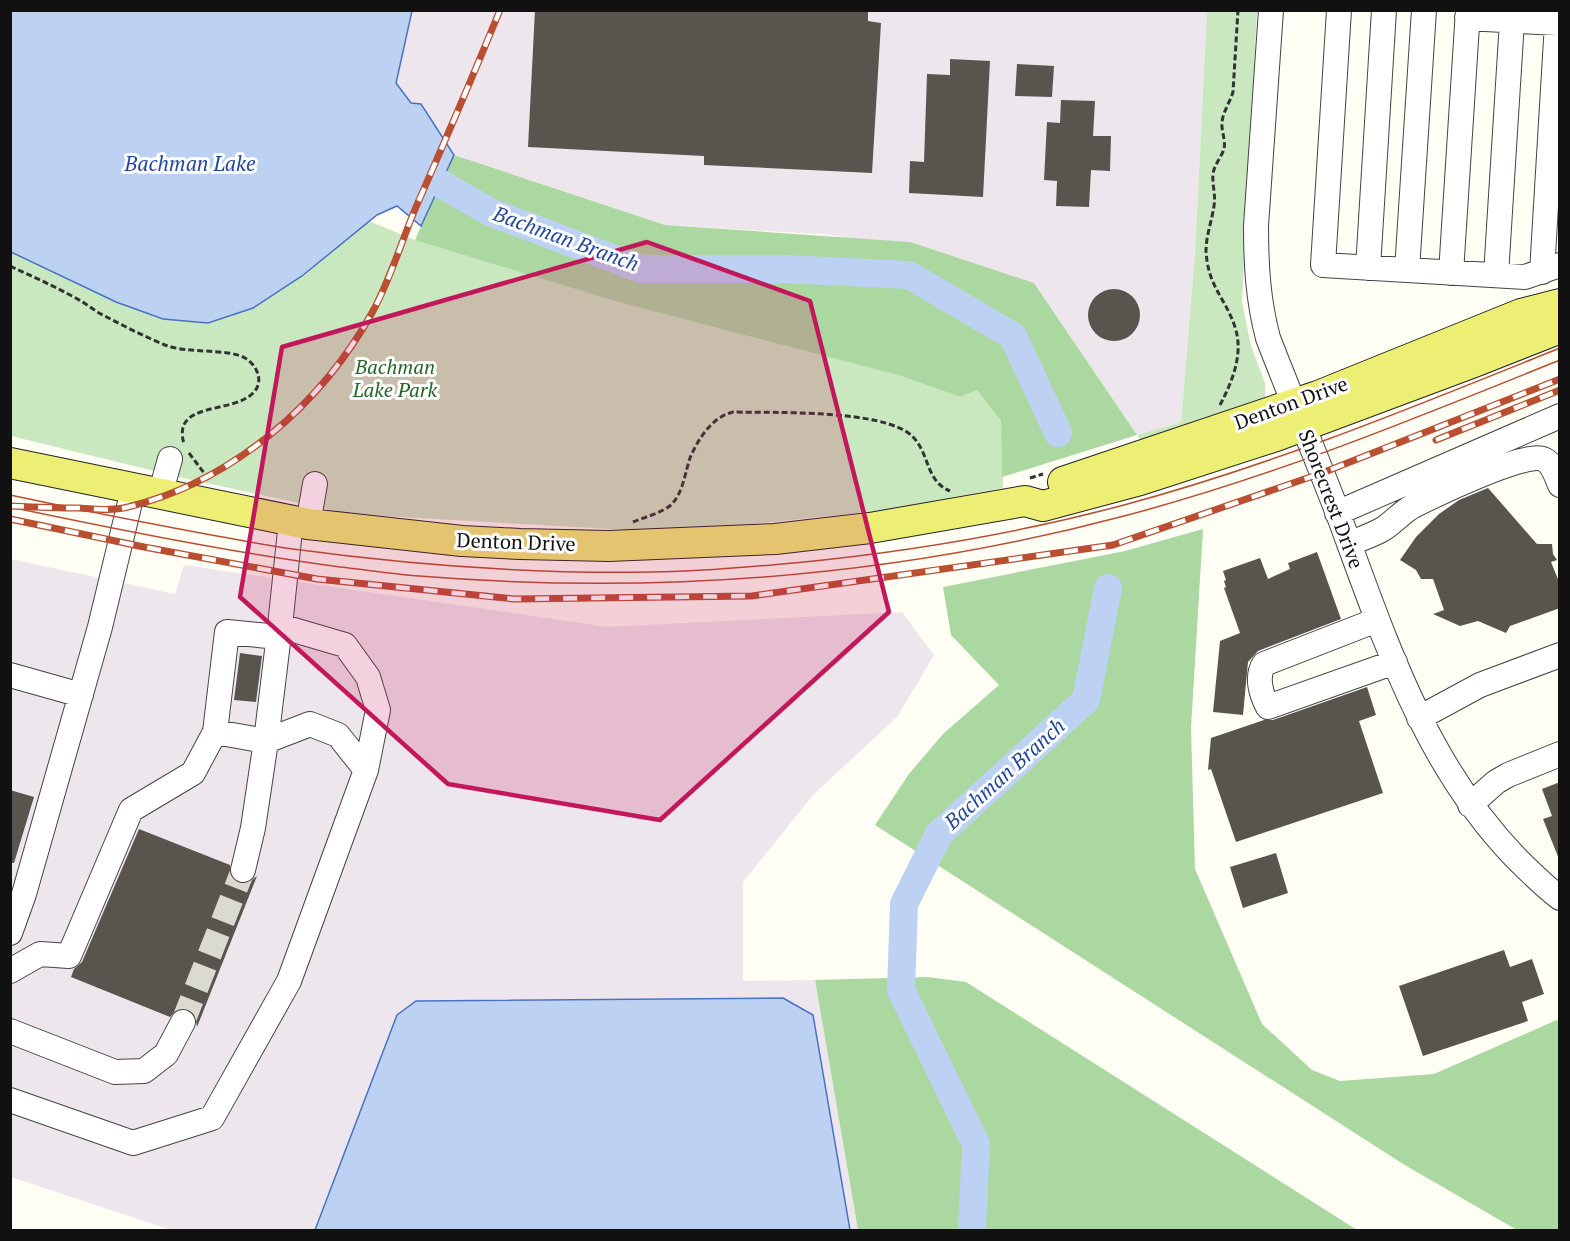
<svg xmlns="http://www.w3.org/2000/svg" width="1570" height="1241" font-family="'PT Serif',serif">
<rect width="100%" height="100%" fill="#fefef5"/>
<path fill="#eee6ed" d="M 412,11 L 1207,11 L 1195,253 L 1181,422 L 1137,435 L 1034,283 L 833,235 L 665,225 L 454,155 L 421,104 L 411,103 L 396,83 Z
M 11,559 L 175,594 L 184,565 L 608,627 L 902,612 L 934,655 L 898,716 L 814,794 L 743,882 L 743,981 L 815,980 L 858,1230 L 171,1230 L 11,1177 Z"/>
<path fill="#cae8c0" d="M 1207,11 L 1257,11 L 1242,302 L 1251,346 L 1265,383 L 1265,397 L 1261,404 L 1144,444 L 1137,435 L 1181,422 L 1195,253 Z
M 369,221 L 415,240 L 898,375 L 960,397 L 977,390 L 1001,421 L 1003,488 L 878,511 L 752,524 L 627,530 L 349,514 L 179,477 L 11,436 L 11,252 L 116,302 L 163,319 L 253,308 L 302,276 Z"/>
<path fill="#abd8a0" d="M 454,155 L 665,225 L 910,242 L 1034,283 L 1137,435 L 1002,477 L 1001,421 L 977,390 L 960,397 L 898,375 L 615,301 L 415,240 Z
M 1203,529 L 1191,728 L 1195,869 L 1262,1024 L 1312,1070 L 1340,1081 L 1434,1074 L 1559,1019 L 1559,1230 L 1517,1230 L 1403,1164 L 875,825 L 909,774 L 943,734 L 999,685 L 951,635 L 943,587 L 1125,551 Z
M 927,977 L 966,982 L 1357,1230 L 858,1230 L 815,980 Z"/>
<path fill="#bdd1f3" stroke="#4873c5" stroke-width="1.5" d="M 11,10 L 412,11 L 396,83 L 411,103 L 421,104 L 454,155 L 421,226 L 397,206 L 377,215 L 302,276 L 253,308 L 208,323 L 163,319 L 116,302 L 11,252 Z
M 783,998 L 813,1015 L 850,1230 L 315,1230 L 397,1015 L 416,1001 Z"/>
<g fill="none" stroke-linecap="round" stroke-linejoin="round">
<path stroke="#bdd1f3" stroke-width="28" d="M 408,165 L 490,212 L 641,269 L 783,269 L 909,275 L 1013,336 L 1058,433
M 972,1230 L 976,1144 L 901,990 L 904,904 L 939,834 L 1086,700 L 1108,588"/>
</g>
<path fill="#59554e" d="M 535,10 L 868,10 L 868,21 L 881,23 L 872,173 L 704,165 L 704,156 L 528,147 Z
M 950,59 L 990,61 L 983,197 L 909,193 L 910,161 L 924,162 L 927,74 L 950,75 Z
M 1017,64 L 1054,66 L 1052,97 L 1015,96 Z
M 1061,100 L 1095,101 L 1093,136 L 1111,136 L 1110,171 L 1091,170 L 1089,207 L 1056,206 L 1057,181 L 1044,180 L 1047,122 L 1060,123 Z
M1088 315a26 26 0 1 1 52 0a26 26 0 1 1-52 0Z
M 1488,488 L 1537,544 L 1552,544 L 1553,554 L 1557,560 L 1551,562 L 1560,584 L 1560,608 L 1510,626 L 1506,633 L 1478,621 L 1460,626 L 1433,614 L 1444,610 L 1433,579 L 1421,579 L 1416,570 L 1400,560 L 1416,537 L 1439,514 L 1459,500 Z
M 1317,552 L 1341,619 L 1258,651 L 1248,662 L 1243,715 L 1213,712 L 1220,641 L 1240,633 L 1224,588 L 1226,587 L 1224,581 L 1226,580 L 1223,571 L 1260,558 L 1268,579 L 1290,569 L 1288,563 Z
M 240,653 L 262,656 L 256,702 L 234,700 Z
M 1367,687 L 1376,715 L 1359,721 L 1383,793 L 1236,842 L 1211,769 L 1208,770 L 1211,738 L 1264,720 L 1273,720 Z
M 1560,782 L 1560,858 L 1559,859 L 1543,819 L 1552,816 L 1542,789 Z
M 10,790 L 34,797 L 14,863 L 10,863 Z
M 139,829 L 230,865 L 230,875 L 233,880 L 239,884 L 248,883 L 257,876 L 197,1027 L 195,1015 L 189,1009 L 182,1008 L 176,1010 L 170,1017 L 71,977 L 74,969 L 82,962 Z
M 1276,853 L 1288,893 L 1243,908 L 1230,867 Z
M 1504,950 L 1510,967 L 1532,959 L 1544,994 L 1522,1002 L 1528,1021 L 1423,1056 L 1399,986 Z"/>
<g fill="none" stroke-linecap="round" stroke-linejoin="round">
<path stroke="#dadad3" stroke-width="24" stroke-dasharray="24 12" stroke-linecap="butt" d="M 183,1022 L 243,870"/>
<defs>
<path id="minor" d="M 1271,10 L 1256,226 C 1256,265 1258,300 1268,338 C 1291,398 1317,458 1340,519 C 1385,640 1424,763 1516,858 C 1530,872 1544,886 1560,898
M 1339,10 L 1323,265 L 1525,277 L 1560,265
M 1467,18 L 1557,23 L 1542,272
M 1368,268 L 1384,10
M 1407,270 L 1424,10
M 1451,273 L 1468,10
M 1496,275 L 1512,21
M 160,495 L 170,459
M 1337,513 L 1560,416
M 308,524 L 315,484
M 1349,544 C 1360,539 1373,535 1383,529 C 1394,522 1402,512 1413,506 C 1433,496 1526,451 1543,459 C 1553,463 1556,476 1560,485
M 1377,620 L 1264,664 C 1256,677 1261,694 1268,707 L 1395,662
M 10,675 L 81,695
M 1419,718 L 1480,685 L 1560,655
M 215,732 L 227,632 L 279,637
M 1470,805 L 1496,782 L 1508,775 L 1560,754
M 243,870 L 253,828 L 266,741 L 310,724 L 338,735 L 366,770
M 10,933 L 24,894 L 100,627 L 133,490
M 10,971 L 40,954 L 69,956 L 131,810 L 193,773 L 215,732 L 266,741 L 280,626
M 10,1031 L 115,1072 L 144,1071 L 166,1054 L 183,1022
M 10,1100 L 133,1143 L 212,1118 L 289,981 L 366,770 L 378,710 L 368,677 L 345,645 L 280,626 L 291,521"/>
<path id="major" d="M 10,463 L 308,524 L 462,541 L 520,544 L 609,546 L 775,539 L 870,528 L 1025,501 L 1043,506 L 1140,480 L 1276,436 L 1474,362 L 1560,328
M 1063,482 L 1318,396 L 1521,314 L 1560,304"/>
</defs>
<use href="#minor" stroke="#444" stroke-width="26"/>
<use href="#major" stroke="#222" stroke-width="32"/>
<path stroke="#333" stroke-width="3" stroke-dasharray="6 3" stroke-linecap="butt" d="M 10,266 C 31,276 52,285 72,296 C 82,301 90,307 99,313 C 120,324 143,336 165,345 C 188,354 228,348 245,358 C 257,365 264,381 254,392 C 234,415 171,400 184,444
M 1220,405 C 1232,382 1244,354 1235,327 C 1225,297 1208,287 1206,251 C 1206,236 1212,220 1214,206 C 1216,195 1212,185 1213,174 C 1214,165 1221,158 1224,149 C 1226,140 1221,131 1222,122 C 1223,112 1230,102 1233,92 L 1238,10
M 189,453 L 210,481
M 1030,478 L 1043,474
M 633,522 C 645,517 661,513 671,505 C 683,493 685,473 690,458 C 698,439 712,417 733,412 C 772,413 884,409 912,436 C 930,453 925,481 950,491"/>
<use href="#minor" stroke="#fff" stroke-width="24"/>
<use href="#major" stroke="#edef74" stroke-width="30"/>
<path stroke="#b94e31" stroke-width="1.5" d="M 10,495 C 76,509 141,522 206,534 C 235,539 264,545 293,549 C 411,565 531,574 651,572 C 699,572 747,567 794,563 C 906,552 1016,534 1124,505 C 1273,465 1416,406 1560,348
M 10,507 C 120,530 229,552 340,567 C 367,570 393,574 419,576 C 656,595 895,577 1124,516 C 1273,477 1416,418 1560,360"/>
<defs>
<path id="rail" d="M 1436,440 L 1560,390
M 10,506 C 33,507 56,508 79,508 C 95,509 112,511 128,507 C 232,482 322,404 373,311 C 390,280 402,240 416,207 C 445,141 473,76 500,10
M 10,519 L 144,547 L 317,579 L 514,599 L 752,596 L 1113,545 L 1322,473 L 1560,379"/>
</defs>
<use href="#rail" stroke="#b94e31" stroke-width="7"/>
<use href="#rail" stroke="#fff" stroke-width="4.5" stroke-dasharray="14" stroke-linecap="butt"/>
</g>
<path fill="#c2185b" fill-opacity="0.2" stroke="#c2185b" stroke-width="4.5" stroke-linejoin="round" d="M 647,242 L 810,301 L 889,612 L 660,820 L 448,784 L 240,597 L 282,347 Z"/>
<g text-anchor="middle" stroke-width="6" stroke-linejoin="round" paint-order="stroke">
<g font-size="20" font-style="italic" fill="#246627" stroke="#fff">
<text x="395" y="374">Bachman<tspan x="395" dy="23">Lake Park</tspan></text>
</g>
<g font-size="20" fill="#111" stroke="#fff">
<text transform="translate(1291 403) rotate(-20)" y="7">Denton Drive</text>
<text transform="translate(1331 499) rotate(69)" y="7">Shorecrest Drive</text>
<text transform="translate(516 542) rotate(2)" y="7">Denton Drive</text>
</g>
<g font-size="21" font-style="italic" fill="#21469c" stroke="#fff">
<text x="190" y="171">Bachman Lake</text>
<text transform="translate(566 239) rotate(20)" y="7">Bachman Branch</text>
<text transform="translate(1005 774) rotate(-42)" y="7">Bachman Branch</text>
</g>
</g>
<rect width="1570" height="1241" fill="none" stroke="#111111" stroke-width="24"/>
</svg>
